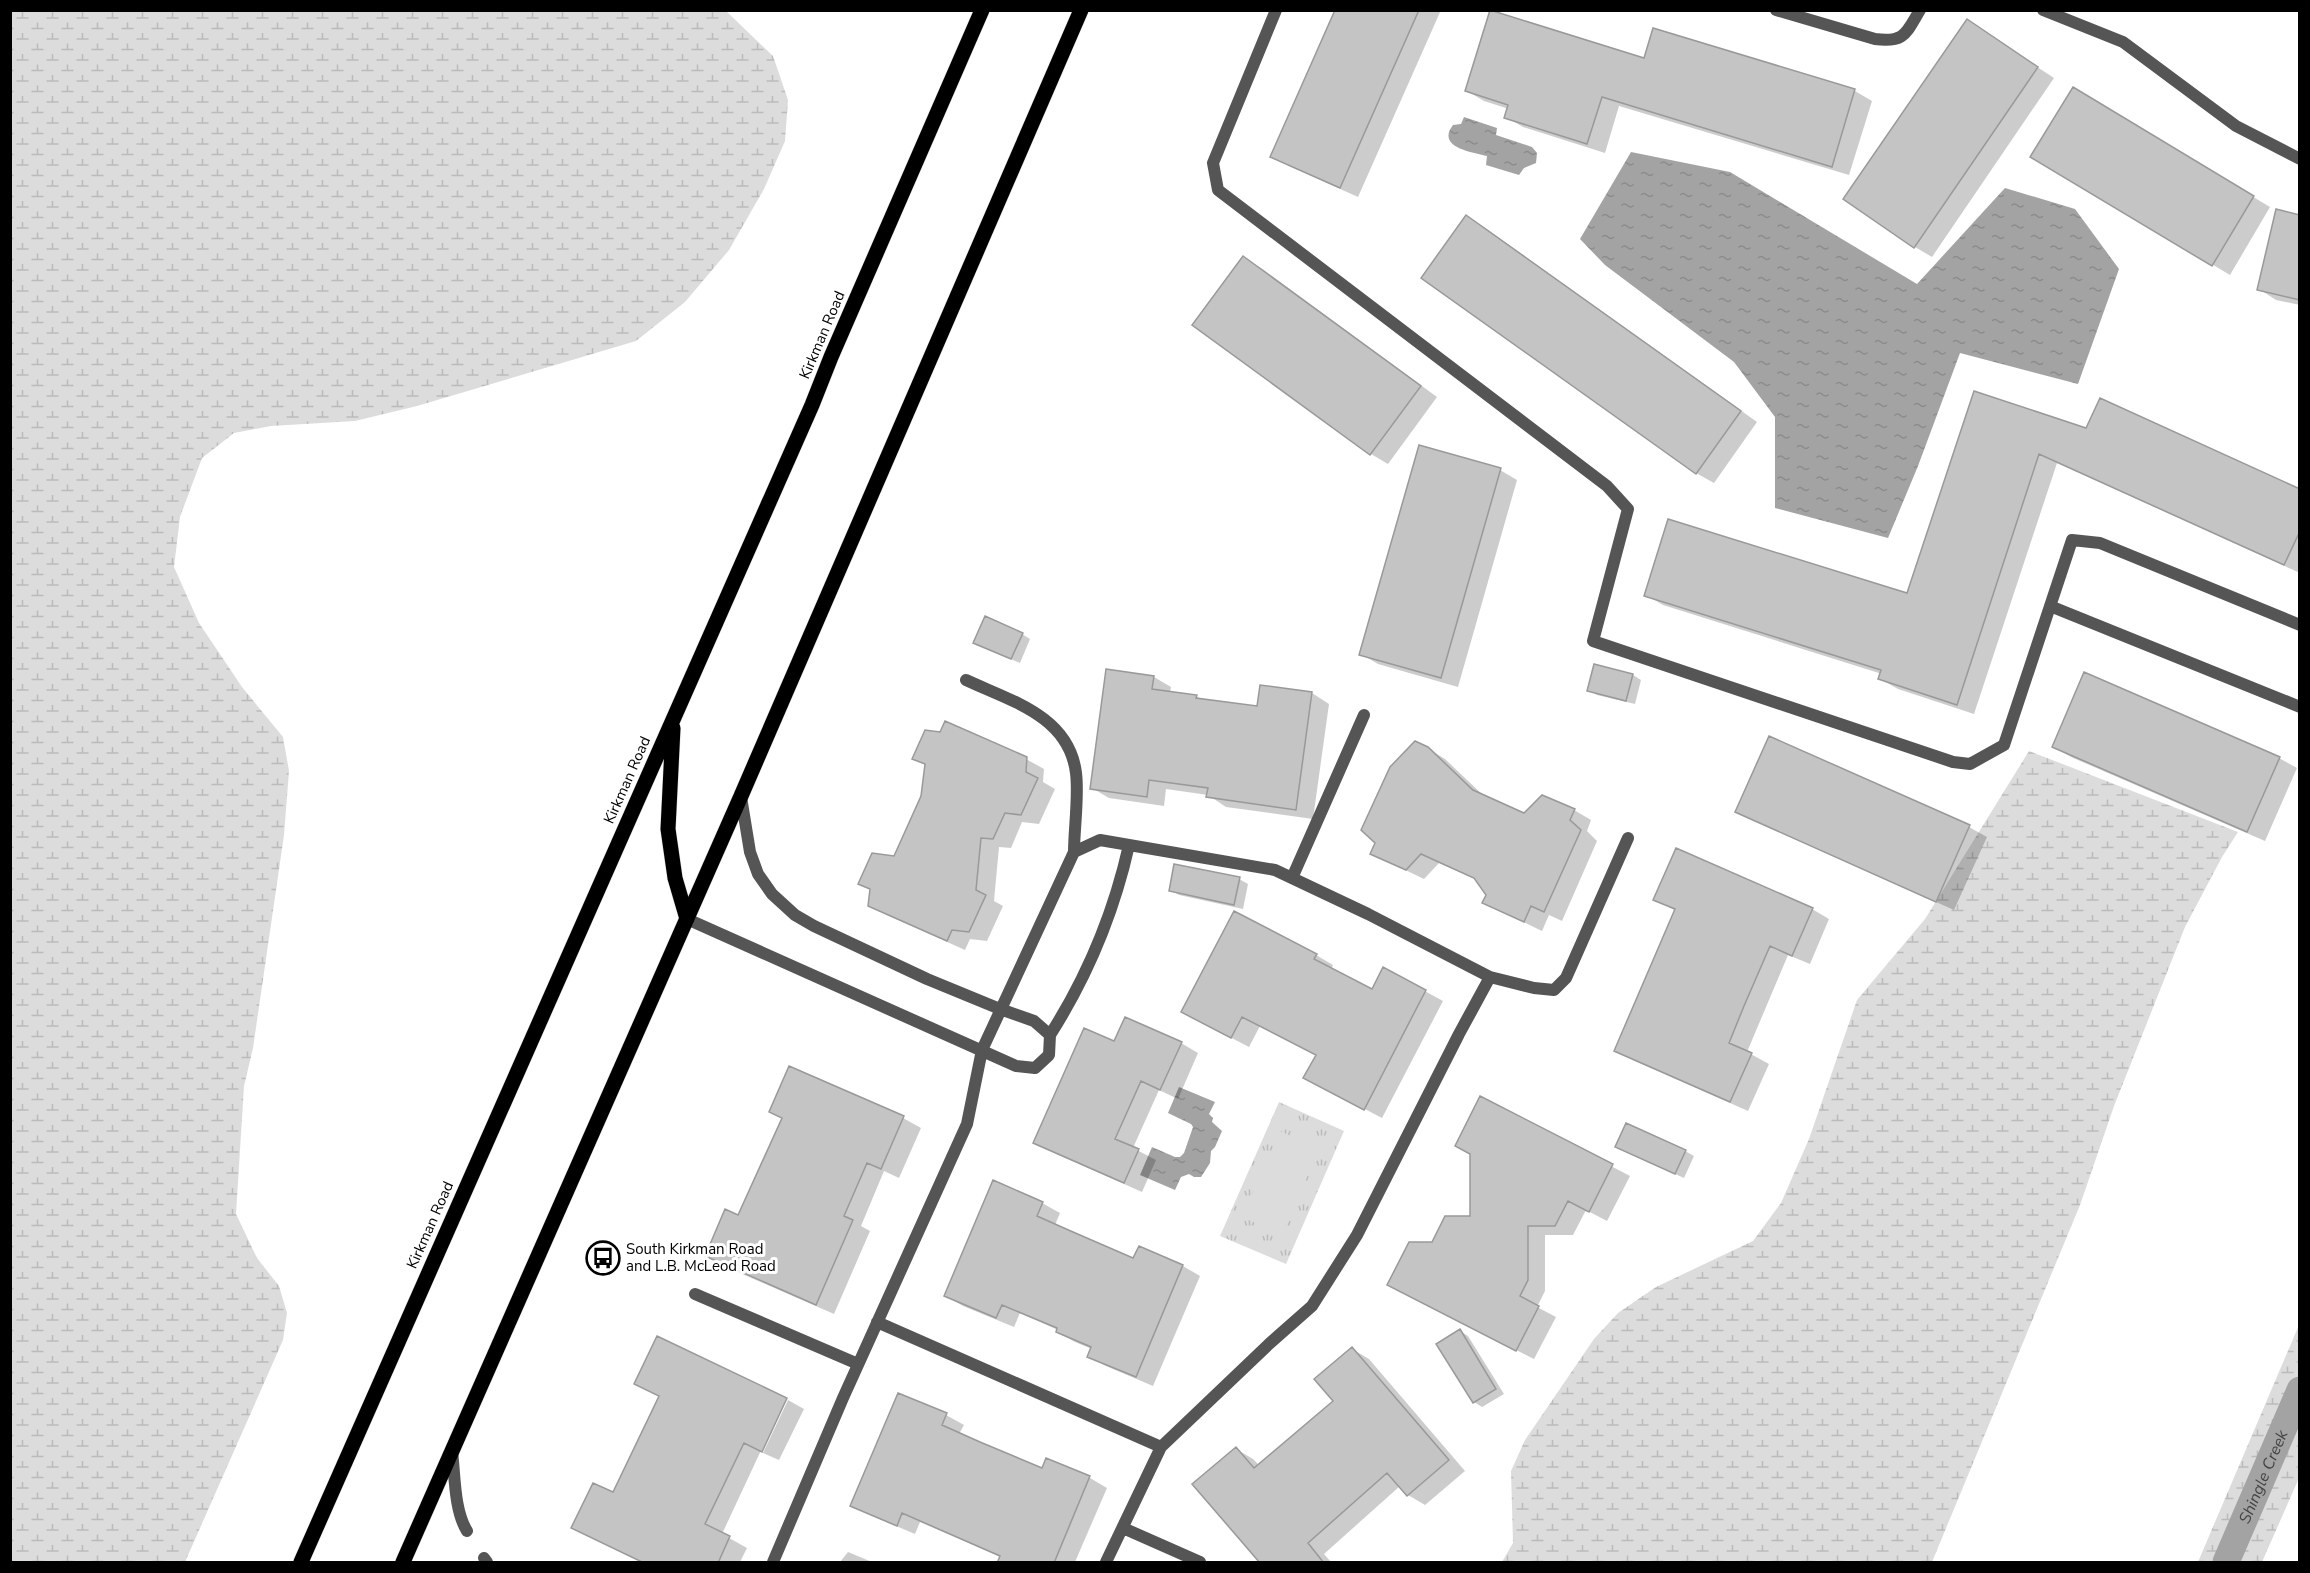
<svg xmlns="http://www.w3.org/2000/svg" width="2310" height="1573" font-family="'Nunito Sans',sans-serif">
<defs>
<pattern id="grass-tufts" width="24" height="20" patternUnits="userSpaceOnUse" patternTransform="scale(1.5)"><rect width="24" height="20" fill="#dcdcdc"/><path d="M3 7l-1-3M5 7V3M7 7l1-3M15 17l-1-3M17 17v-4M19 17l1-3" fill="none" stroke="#bbb"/></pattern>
<pattern id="wetland-marsh" width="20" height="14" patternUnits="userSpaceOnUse" patternTransform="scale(1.5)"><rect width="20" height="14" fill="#dcdcdc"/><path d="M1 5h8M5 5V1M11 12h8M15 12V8" fill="none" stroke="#bbb"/></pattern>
<pattern id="water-ripples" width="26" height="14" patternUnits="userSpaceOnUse" patternTransform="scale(1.5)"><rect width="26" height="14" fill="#a3a3a3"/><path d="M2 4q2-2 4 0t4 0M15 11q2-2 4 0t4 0" fill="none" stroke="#8b8b8b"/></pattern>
</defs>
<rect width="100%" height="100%" fill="#fff"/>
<path fill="url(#grass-tufts)" d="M 1279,1102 L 1344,1131 L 1286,1264 L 1220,1236 Z"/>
<path fill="url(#wetland-marsh)" d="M 11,10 L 726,11 L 773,56 L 788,100 L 785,141 L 764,189 L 729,250 L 685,302 L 636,341 L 417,406 L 355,421 L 271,426 L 234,433 L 202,458 L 180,517 L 174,567 L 199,623 L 242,687 L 283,737 L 289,771 L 284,835 L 253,1048 L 244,1086 L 236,1214 L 257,1258 L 279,1286 L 287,1313 L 283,1340 L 185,1562 L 11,1562 Z
M 2029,751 L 2238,832 L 2222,857 L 2185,927 L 2114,1106 L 2080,1205 L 1932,1562 L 1502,1562 L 1513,1543 L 1511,1471 L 1525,1440 L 1594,1339 L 1618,1313 L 1656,1287 L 1753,1241 L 1781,1203 L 1809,1139 L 1857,1000 L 1925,919 Z
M 2299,1325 L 2299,1478 L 2262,1562 L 2198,1562 Z"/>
<path fill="#dcdcdc" d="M 1280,1131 L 1319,1149 L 1282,1235 L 1242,1217 Z"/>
<path fill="url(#water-ripples)" d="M 1464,117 L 1497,128 L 1496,135 L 1532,147 L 1537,153 L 1536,163 L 1524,168 L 1519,175 L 1486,165 L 1487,156 C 1471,152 1436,147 1453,125 L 1461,124 Z
M 1631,152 L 1730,172 L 1917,284 L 2005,188 L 2075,209 L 2119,269 L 2078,384 L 1960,353 L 1918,466 L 1888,538 L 1775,508 L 1775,417 L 1734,362 L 1605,265 L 1580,239 Z
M 1179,1087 L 1215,1102 L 1209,1114 L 1213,1118 L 1212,1122 L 1222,1131 L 1215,1147 L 1211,1151 L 1210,1163 L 1201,1177 L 1194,1177 L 1189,1174 L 1181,1177 L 1175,1190 L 1140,1175 L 1152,1147 L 1175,1157 L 1180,1157 L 1184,1153 L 1193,1127 L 1191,1124 L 1168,1113 Z"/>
<path fill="#0003" d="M 1336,10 L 1441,10 L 1358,197 L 1289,166 L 1272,156 Z
M 1968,21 L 2054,78 L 1932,257 L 1915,247 Z
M 1654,30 L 1855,91 L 1872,101 L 1849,175 L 1619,106 L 1605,153 L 1523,127 L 1506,117 L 1509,109 L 1484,101 L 1467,91 L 1645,60 Z
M 2073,89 L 2270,207 L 2230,275 L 2032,157 Z
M 2300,216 L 2300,305 L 2276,300 L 2259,289 Z
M 1467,217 L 1484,227 L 1757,422 L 1714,483 L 1696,473 Z
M 1243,258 L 1261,268 L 1437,397 L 1388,464 L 1371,454 L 1194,325 Z
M 1975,393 L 2087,430 L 2300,490 L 2300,573 L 2057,463 L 1974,714 L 1898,689 L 1880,679 L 1882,674 L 1663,605 L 1646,595 L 1908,595 Z
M 1500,470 L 1517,480 L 1458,687 L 1378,664 L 1361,654 Z
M 1022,634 L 1030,639 L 1020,663 L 983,647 Z
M 1595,666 L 1633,675 L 1641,680 L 1635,704 L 1597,695 L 1589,690 Z
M 1154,677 L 1171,687 L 1170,693 L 1196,696 L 1203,700 L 1258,708 L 1312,693 L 1329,704 L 1313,819 L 1226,807 L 1208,795 L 1166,789 L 1164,806 L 1109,798 L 1092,788 Z
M 1770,738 L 1969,827 L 1987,837 L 1954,910 L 1754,821 L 1737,811 Z
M 2054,747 L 2279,758 L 2297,768 L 2265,841 L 2071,757 Z
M 1427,748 L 1445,759 L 1486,798 L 1524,815 L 1574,810 L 1591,820 L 1587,831 L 1597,841 L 1562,921 L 1549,915 L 1542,931 L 1484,903 L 1488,894 L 1477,880 L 1439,863 L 1424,879 L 1372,854 Z
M 914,758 L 1026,759 L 1044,769 L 1043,782 L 1055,789 L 1039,824 L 1022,822 L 1011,848 L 999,847 L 994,901 L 1003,906 L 987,941 L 970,939 L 965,950 L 887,915 L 869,905 L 895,858 L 922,796 L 926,765 Z
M 1239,879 L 1248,884 L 1243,909 L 1179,895 L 1170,890 Z
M 1655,899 L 1812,909 L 1829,919 L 1810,964 L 1788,955 L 1747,1052 L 1769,1064 L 1748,1111 L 1633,1060 L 1615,1050 L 1676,911 Z
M 1316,955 L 1333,965 L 1331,970 L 1373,991 L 1384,969 L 1443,1001 L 1382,1118 L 1323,1087 L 1317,1055 L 1260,1026 L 1249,1047 L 1201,1022 Z
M 1181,1043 L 1198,1053 L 1178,1099 L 1159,1090 L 1133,1148 L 1156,1160 L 1142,1192 L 1052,1152 L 1035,1142 Z
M 790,1068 L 903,1118 L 921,1128 L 899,1178 L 884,1171 L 861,1226 L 870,1231 L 834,1314 L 724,1266 L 707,1256 L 738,1217 L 784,1119 Z
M 1481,1098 L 1630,1176 L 1607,1221 L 1586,1210 L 1573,1235 L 1545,1235 L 1545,1291 L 1537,1307 L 1556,1317 L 1534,1359 L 1406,1294 L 1433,1243 L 1471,1217 Z
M 1685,1151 L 1694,1156 L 1684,1178 L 1626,1152 Z
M 1042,1203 L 1060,1213 L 1055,1225 L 1134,1260 L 1139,1247 L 1183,1266 L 1200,1276 L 1153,1386 L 1106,1366 L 1088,1356 L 1092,1349 L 1075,1342 L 1057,1332 L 1058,1330 L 1020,1313 L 1014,1327 L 963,1306 L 946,1296 Z
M 1460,1331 L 1468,1336 L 1504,1394 L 1482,1407 L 1474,1402 Z
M 1352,1349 L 1369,1359 L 1465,1471 L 1425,1505 L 1408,1495 L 1400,1486 L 1324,1554 L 1331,1562 L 1262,1562 L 1236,1449 L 1253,1459 L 1259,1465 L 1335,1401 Z
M 636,1384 L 785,1399 L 722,1534 L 747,1548 L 740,1562 L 643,1562 L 573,1527 L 614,1494 L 661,1397 Z
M 899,1395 L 946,1415 L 964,1425 L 959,1434 L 1043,1470 L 1047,1460 L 1090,1478 L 1107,1488 L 1075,1562 L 999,1562 L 1001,1557 L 920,1522 L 915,1534 L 870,1515 L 852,1505 Z
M 788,1400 L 804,1409 L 779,1460 L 763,1453 Z
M 848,1552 L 872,1562 L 840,1562 Z"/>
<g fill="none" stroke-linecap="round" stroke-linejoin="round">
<path stroke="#a3a3a3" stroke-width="27" id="s1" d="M 2226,1562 L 2300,1390"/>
</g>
<path fill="#c4c4c4" stroke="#999" stroke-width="1.5" d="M 1335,10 L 1419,10 L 1340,188 L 1270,157 Z
M 1490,10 L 1644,58 L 1653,28 L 1855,89 L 1832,167 L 1602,97 L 1587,144 L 1504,118 L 1508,105 L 1465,91 Z
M 1967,19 L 2038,67 L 1914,248 L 1843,199 Z
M 2073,87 L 2254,196 L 2212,266 L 2030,157 Z
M 2276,209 L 2300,215 L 2300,300 L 2257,290 Z
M 1466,215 L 1741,411 L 1696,474 L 1421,278 Z
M 1243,256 L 1421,386 L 1370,455 L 1192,325 Z
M 1974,391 L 2086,428 L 2100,398 L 2300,489 L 2300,531 L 2284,565 L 2039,454 L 1957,705 L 1878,679 L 1881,670 L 1644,596 L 1668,519 L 1907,593 Z
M 1419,445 L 1501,468 L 1441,678 L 1359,655 Z
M 985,616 L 1023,633 L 1011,659 L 973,643 Z
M 1594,664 L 1633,674 L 1626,701 L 1587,691 Z
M 1106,669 L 1154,676 L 1152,689 L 1197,695 L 1196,698 L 1257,706 L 1260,685 L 1312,692 L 1296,810 L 1206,797 L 1208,788 L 1149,780 L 1147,797 L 1090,789 Z
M 2084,672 L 2280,757 L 2247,832 L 2052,747 Z
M 945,721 L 1027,757 L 1026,772 L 1038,778 L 1021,815 L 1005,813 L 993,839 L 981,838 L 976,890 L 986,895 L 969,932 L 952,930 L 947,941 L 868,906 L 870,889 L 858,884 L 872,853 L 894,856 L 921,796 L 925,764 L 912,759 L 925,730 L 940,732 Z
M 1769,736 L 1970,825 L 1936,902 L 1735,812 Z
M 1415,741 L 1428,747 L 1473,790 L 1524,813 L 1542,795 L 1575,809 L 1570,820 L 1581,830 L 1544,912 L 1531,906 L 1524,922 L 1482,903 L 1486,895 L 1474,878 L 1421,854 L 1406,870 L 1370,854 L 1375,843 L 1361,830 L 1390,767 Z
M 1676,848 L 1813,908 L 1792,956 L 1770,946 L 1744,1006 L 1729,1043 L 1752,1053 L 1730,1102 L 1614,1051 L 1675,909 L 1653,900 Z
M 1174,864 L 1240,877 L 1234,905 L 1169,891 Z
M 1234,911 L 1317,954 L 1314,959 L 1372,989 L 1383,967 L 1426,990 L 1364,1110 L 1303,1078 L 1316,1055 L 1242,1017 L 1231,1038 L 1181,1012 Z
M 1125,1017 L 1182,1042 L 1160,1090 L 1141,1081 L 1115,1139 L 1139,1149 L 1124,1183 L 1033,1143 L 1084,1028 L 1114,1041 Z
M 789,1066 L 904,1116 L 881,1169 L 867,1163 L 844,1216 L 853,1220 L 816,1305 L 705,1256 L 725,1209 L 738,1215 L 782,1118 L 769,1112 Z
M 1480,1096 L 1613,1164 L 1589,1212 L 1568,1201 L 1555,1226 L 1528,1226 L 1528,1280 L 1520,1296 L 1539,1306 L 1516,1351 L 1387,1285 L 1409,1242 L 1432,1242 L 1445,1216 L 1470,1216 L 1470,1154 L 1455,1146 Z
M 1626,1123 L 1686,1150 L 1675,1174 L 1615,1147 Z
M 993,1180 L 1043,1202 L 1037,1216 L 1073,1232 L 1133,1258 L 1139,1246 L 1183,1265 L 1136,1377 L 1087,1357 L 1091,1347 L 1056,1332 L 1057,1328 L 1002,1305 L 996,1318 L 944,1296 Z
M 1460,1329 L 1496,1389 L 1473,1403 L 1436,1344 Z
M 657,1336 L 787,1398 L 762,1452 L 744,1443 L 705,1524 L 730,1536 L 718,1563 L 644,1563 L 571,1528 L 593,1483 L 613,1492 L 659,1396 L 634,1384 Z
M 1352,1347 L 1449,1460 L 1407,1496 L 1387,1473 L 1308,1543 L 1324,1563 L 1260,1563 L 1192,1484 L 1236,1447 L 1254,1468 L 1333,1401 L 1314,1379 Z
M 898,1393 L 947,1413 L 942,1425 L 980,1442 L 1042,1468 L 1046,1458 L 1090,1476 L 1054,1563 L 997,1563 L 1000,1556 L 902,1513 L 897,1526 L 850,1506 Z"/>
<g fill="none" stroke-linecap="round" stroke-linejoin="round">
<defs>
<path id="primary" d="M 673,728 L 668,829 L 675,878 L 687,919
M 301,1562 L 812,405 L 831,357 L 982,10
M 403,1562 L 741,796 L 1081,10"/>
</defs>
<use href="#primary" stroke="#dbdbdb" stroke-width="16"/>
<path stroke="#555" stroke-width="12" d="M 1276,10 L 1213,163 L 1218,190 L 1607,486 L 1628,509 L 1593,641 L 1953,762 L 1970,764 L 2004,745 L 2072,540 L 2100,543 L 2300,625
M 1776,10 L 1875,39 C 1905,43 1906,33 1920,10
M 2043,10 L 2123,42 L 2236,126 L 2300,159
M 2050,606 L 2300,707
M 966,680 C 1011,701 1069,716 1076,773 C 1079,796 1074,829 1074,852
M 1292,878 L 1364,715
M 687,919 L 1016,1066 L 1035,1068 L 1049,1055 L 1050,1035 L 1034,1021 L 1000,1009 L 927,979 L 814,926 L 795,915 L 772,894 L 758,874 L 750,852 L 741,797
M 1050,1035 C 1087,977 1114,912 1129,845
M 695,1294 L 858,1364
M 877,1322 L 1161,1447
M 452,1451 C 455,1475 454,1510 467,1531
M 1123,1528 L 1200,1562
M 484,1558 L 487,1562
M 773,1562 L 843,1398 L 967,1124 L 982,1050 L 1074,852 L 1100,840 L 1275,870 L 1368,914 L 1490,977 L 1534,988 L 1554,990 L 1566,978 L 1628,838
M 1106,1562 L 1161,1447 L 1269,1344 L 1312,1306 L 1357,1235 L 1459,1034 L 1490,977"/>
<use href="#primary" stroke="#000" stroke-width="15"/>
</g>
<defs>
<symbol id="bus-ring" viewBox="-11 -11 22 22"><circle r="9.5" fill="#fff" stroke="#000" stroke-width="1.5"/><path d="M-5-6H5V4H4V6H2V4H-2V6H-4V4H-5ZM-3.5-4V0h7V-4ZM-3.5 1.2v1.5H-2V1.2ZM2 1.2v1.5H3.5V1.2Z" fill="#000"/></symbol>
</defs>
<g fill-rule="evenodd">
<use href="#bus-ring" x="584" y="1239" width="38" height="38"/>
</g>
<g text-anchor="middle" stroke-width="6" stroke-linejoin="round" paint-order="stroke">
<g font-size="15" fill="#000" stroke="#fff">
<text transform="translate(822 335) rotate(-67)" y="5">Kirkman Road</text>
<text transform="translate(627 780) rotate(-66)" y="5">Kirkman Road</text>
<text transform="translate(430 1225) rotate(-66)" y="5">Kirkman Road</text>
</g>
<g font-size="15" fill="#000" stroke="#fff" text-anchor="start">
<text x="626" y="1254">South Kirkman Road<tspan x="626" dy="17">and L.B. McLeod Road</tspan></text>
</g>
<g font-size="16" font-style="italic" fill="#444" stroke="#fff">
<text dy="6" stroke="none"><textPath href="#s1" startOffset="93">Shingle Creek</textPath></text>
</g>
</g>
<rect width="2310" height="1573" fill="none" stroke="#000000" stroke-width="24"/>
</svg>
